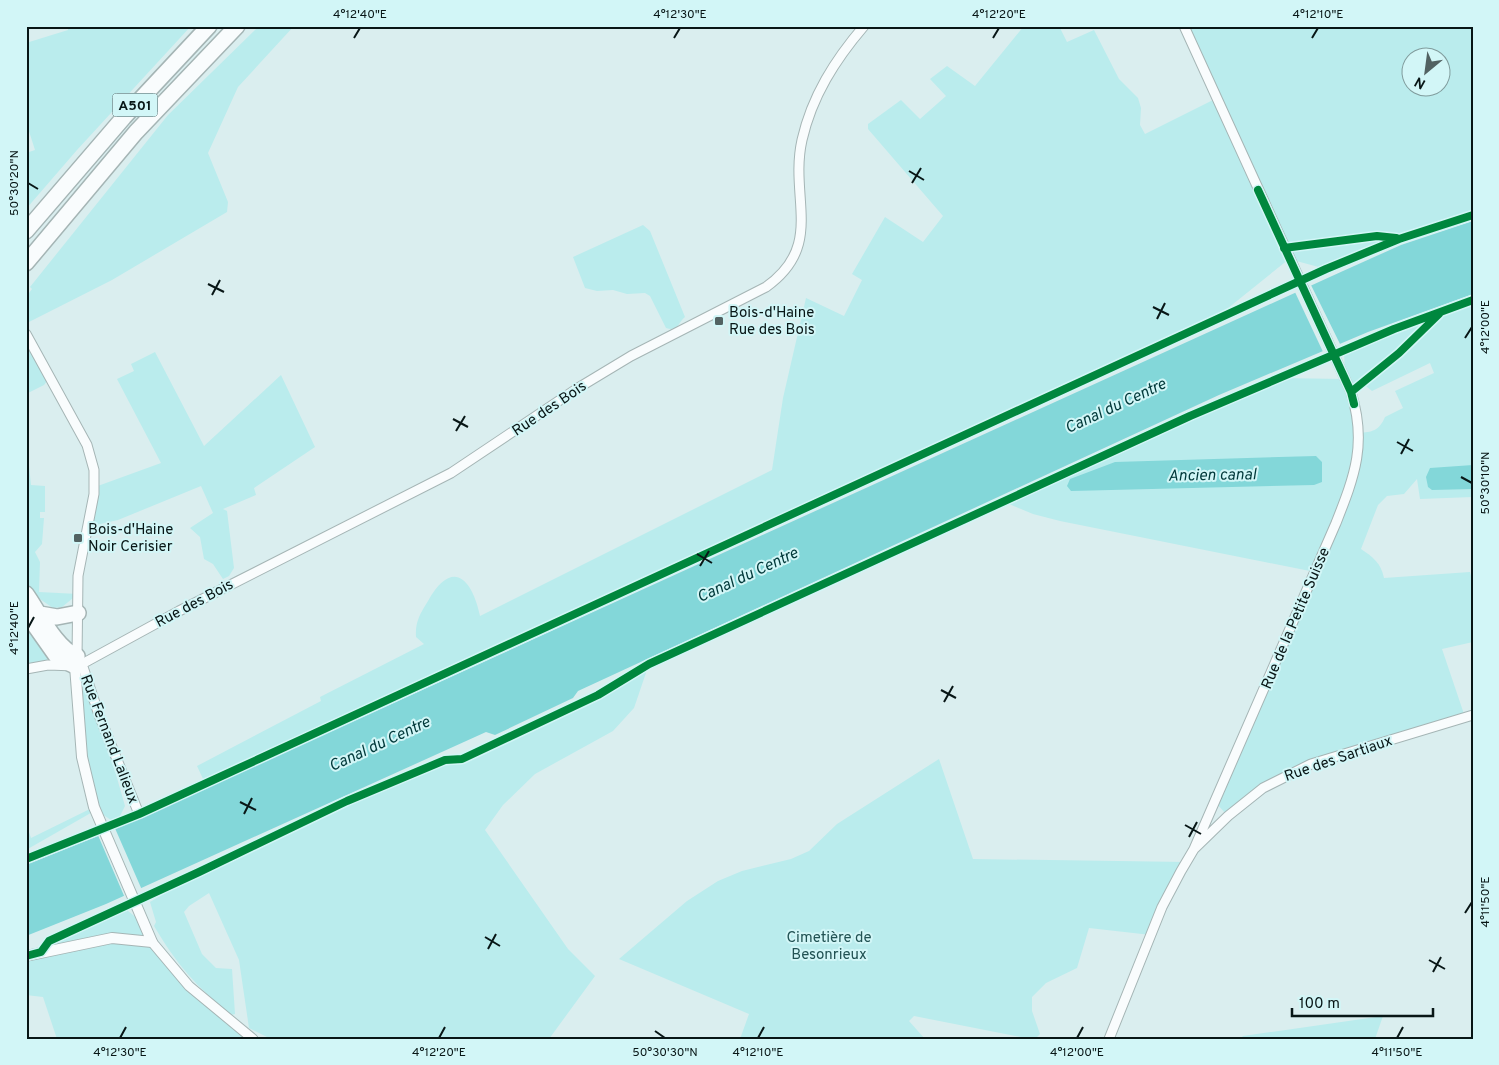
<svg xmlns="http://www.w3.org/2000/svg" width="1499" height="1065" font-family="Overpass,sans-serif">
<rect width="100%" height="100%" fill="#daeeef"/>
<path fill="#baeced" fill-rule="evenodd" d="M 68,26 L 191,26 L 77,150 L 26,209 L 26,153 L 35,150 L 26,122 L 26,43 L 68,30 Z
M 259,26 L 294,26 L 238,87 L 208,153 L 228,202 L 227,212 L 112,280 L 27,323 L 26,297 L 32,289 L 30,287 L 168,115 Z
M 1024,26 L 1059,26 L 1067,42 L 1094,30 L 1119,79 L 1138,98 L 1141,108 L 1140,125 L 1145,134 L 1217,98 L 1184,26 L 1473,26 L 1473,215 L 1399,239 L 1326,269 L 1289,259 L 1207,325 L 1193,329 L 205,783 L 197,766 L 321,701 L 320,697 L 424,644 L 416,637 C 415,622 420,614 428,601 C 452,558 472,578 480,616 L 772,470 L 783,398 L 806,298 L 844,316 L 862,280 L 852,274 L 885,217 L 923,242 L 943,216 L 868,129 L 868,124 L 901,100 L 920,119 L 946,96 L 930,79 L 947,66 L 975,86 ZM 1412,58 L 1442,58 L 1442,88 L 1412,88 Z
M 643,225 L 650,231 L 685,317 C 678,322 679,332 666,328 L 650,296 L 645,293 L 627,294 L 613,290 L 597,291 L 585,288 L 573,257 Z
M 1473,300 L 1473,497 L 1420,499 L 1417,479 L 1404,494 L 1387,496 L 1378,505 L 1361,549 C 1373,557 1381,563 1384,578 L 1470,572 L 1473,585 L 1473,642 L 1442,649 L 1465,717 L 1311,764 L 1272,782 L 1228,816 L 1215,802 L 1315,572 L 1060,521 L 1033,514 L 1004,502 L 1278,378 L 1345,379 L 1344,349 ZM 1430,363 L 1434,373 L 1395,391 L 1403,408 L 1385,417 C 1379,431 1372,432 1359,433 L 1351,392 L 1362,383 L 1372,391 Z
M 26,341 L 51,376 L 44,385 L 26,394 Z
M 155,352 L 204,446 L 281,375 L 315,447 L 254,488 L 256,495 L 223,509 L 227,511 L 234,568 L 229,576 L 223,579 L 213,564 L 204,559 L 200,537 L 190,528 L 213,513 L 201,486 L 118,520 L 87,527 L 95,487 L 161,463 L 117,379 L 134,371 L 131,364 Z
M 26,456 L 28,456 L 31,485 L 45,486 L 45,512 L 40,512 L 40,518 L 44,518 L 42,544 L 35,552 L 40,562 L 39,592 L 78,594 L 62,607 L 53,608 L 37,597 L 26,582 Z
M 26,628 L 48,658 L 46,662 L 26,669 Z
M 649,664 L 634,708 L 613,731 L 535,774 L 503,805 L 485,830 L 568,949 L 595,976 L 549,1039 L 271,1039 L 249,1028 L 239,960 L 209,893 L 189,906 L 184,912 L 202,954 L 216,968 L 232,969 L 235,1014 L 231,1015 C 196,986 177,965 154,926 L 156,922 L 150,902 C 211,865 275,837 338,806 C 373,790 425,760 462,759 L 598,695 Z
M 83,686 L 85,686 L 99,715 L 125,806 L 119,818 L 111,820 L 96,810 L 26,850 L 26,823 L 31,838 L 94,807 L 84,769 Z
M 939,759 L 973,859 L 1186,862 L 1151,935 L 1089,928 L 1077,968 L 1046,983 L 1032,997 L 1032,1011 L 1040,1034 L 1037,1037 L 1026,1038 L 914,1016 L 909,1021 L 925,1039 L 740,1039 L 749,1014 L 619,959 L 687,901 L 718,881 L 742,871 L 791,859 L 809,851 L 837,824 Z
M 122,906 L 144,924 L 162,956 L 253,1039 L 57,1039 L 43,997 L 26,995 L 26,956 L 41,952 L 49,941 Z
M 1383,1016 L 1375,1039 L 1240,1039 L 1243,1036 Z"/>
<path fill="#83d7d9" d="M 1473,221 L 1473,294 L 1368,332 L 1219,395 L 578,691 L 573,698 L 495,735 L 486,732 L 106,904 L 26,936 L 26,865 L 125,825 L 1343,271 L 1401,245 Z
M 1316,456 L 1322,462 L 1322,482 L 1314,485 L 1071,491 L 1067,486 L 1070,479 L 1115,462 Z
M 1473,465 L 1473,489 L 1432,490 L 1428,487 L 1426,477 L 1430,468 Z"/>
<path fill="#daeeef" d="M 1310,283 L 1341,346 L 1324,354 L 1294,290 Z
M 114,826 L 142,890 L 125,898 L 97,833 Z"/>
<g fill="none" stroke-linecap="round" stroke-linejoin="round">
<defs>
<path id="minor" d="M 1184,26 L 1351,392 C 1367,443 1355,475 1336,523 L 1194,849
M 26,334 L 87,445 L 94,470 L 94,494 L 78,576 L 77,658
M 82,664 L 99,715 L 139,814
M 26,669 L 48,665 L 75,666 L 82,664 L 179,611 L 451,473 L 578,388 L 631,356 L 766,287 C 825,245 789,198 802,140 C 812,96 835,60 864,26
M 152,942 L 189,986 L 253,1039
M 1109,1039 L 1162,907 L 1181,871 L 1194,849 L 1228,816 L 1263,788 L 1311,764 L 1473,715"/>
<path id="tertiary" d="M 75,666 L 82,757 L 94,807 L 152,942
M 26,956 L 112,938 L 152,942"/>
<path id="motorway" d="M 26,231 L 124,117 L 209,26
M 26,263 L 136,132 L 237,26
M 26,594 C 39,612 56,649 77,656
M 26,613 L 57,657 L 75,666
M 40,614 L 57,617 L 78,613"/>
</defs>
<use href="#minor" stroke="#a5b5b5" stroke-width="11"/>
<use href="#tertiary" stroke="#a5b5b5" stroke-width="12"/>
<use href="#motorway" stroke="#a5b5b5" stroke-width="18"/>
<use href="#minor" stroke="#f9fcfd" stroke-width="9"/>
<use href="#tertiary" stroke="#f9fcfd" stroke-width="10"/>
<use href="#motorway" stroke="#f9fcfd" stroke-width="15"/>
<defs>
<path id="cycleway" d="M 1258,190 L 1351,392 L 1354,404
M 1284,248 L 1377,236 L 1396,238
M 1351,392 L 1399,353 L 1439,314
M 26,859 L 139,814 L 1326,269 L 1399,239 L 1473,215
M 26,956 L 41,952 L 49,941 L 199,872 L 347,801 L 445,760 L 462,759 L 598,695 L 649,664 L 1190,416 L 1394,329 L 1473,300"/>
</defs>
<use href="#cycleway" stroke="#d2f6f7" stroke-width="11"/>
<use href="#cycleway" stroke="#00873e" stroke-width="8"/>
</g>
<path fill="none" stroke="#081616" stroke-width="2" d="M 354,38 L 360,28M 674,38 L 680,28M 993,38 L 999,28M 1312,38 L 1318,28M 909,171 L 924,180M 28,183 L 38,189M 912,183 L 921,168M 208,284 L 224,292M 212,295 L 220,280M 1153,307 L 1169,315M 1157,319 L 1165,303M 1465,338 L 1472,327M 453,419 L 468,427M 456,431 L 465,416M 1397,442 L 1413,451M 1401,454 L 1409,439M 1461,477 L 1472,483M 697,554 L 712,563M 700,566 L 709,551M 28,628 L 34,617M 941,690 L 956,698M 944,702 L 953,686M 240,802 L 256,810M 244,814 L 252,798M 1185,825 L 1201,834M 1189,837 L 1197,822M 1465,913 L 1472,902M 485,937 L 500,946M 488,949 L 496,934M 1429,960 L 1445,969M 1433,972 L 1441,957M 655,1031 L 665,1038M 120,1038 L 126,1027M 439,1038 L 445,1027M 758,1038 L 764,1027M 1077,1038 L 1083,1027M 1397,1038 L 1403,1027"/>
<g fill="#526262" stroke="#d2f6f7" stroke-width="2">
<rect x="714" y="316" width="10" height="10" rx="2.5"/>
<rect x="73" y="533" width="10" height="10" rx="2.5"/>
</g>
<g text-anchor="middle" stroke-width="4" stroke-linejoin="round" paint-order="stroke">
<rect fill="#d2f6f7" stroke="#45595a" stroke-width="1" x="112.5" y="93.5" width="45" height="23" rx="4"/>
<g font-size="14" font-weight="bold" fill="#081616">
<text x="135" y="110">A501</text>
</g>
<g font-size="15" fill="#081616" stroke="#d2f6f7" text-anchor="start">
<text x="729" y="317">Bois-d'Haine<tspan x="729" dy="17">Rue des Bois</tspan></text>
<text x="88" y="534">Bois-d'Haine<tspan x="88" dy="17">Noir Cerisier</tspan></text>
</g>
<g font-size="15" fill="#081616" stroke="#d2f6f7">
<text transform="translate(549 408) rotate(-34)" y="5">Rue des Bois</text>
<text transform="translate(194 603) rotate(-28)" y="5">Rue des Bois</text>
<text transform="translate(1295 618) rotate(-67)" y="5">Rue de la Petite Suisse</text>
<text transform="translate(110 739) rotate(69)" y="5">Rue Fernand Lalieux</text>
<text transform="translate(1338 758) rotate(-19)" y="5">Rue des Sartiaux</text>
</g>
<g font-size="15" fill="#215253" stroke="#d2f6f7">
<text x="829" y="942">Cimetière de<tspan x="829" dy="17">Besonrieux</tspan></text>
</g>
<g font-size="16" font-style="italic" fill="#003839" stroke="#d2f6f7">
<text transform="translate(1115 405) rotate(-25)" y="6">Canal du Centre</text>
<text transform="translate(1212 474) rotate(-1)" y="6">Ancien canal</text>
<text transform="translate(747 574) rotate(-25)" y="6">Canal du Centre</text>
<text transform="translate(379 743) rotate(-25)" y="6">Canal du Centre</text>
</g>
</g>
<rect width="1499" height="1065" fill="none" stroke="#d2f6f7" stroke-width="55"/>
<g transform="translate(1426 72) rotate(209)"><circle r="24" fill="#d2f6f7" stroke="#819c9d"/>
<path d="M0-4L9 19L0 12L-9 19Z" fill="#526262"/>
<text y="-8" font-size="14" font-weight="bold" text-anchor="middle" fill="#081616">N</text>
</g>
<path d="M1292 1008v8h141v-8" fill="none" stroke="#081616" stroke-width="2.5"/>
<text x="1299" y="1008" font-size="15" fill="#081616" stroke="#d2f6f7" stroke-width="4" paint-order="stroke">100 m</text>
<rect x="28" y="28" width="1444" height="1010" fill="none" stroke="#081616" stroke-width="2"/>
<g font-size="12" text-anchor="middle" fill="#081616">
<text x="360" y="18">4°12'40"E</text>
<text x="680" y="18">4°12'30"E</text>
<text x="999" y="18">4°12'20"E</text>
<text x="1318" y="18">4°12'10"E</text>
<text transform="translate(14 183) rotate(-90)" y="4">50°30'20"N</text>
<text transform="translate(1485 327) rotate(-90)" y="4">4°12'00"E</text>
<text transform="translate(1485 483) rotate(-90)" y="4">50°30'10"N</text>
<text transform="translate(14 628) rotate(-90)" y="4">4°12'40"E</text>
<text transform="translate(1485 902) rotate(-90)" y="4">4°11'50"E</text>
<text x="120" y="1056">4°12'30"E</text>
<text x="439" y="1056">4°12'20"E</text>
<text x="665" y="1056">50°30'30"N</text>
<text x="758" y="1056">4°12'10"E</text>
<text x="1077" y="1056">4°12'00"E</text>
<text x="1397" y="1056">4°11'50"E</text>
</g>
</svg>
